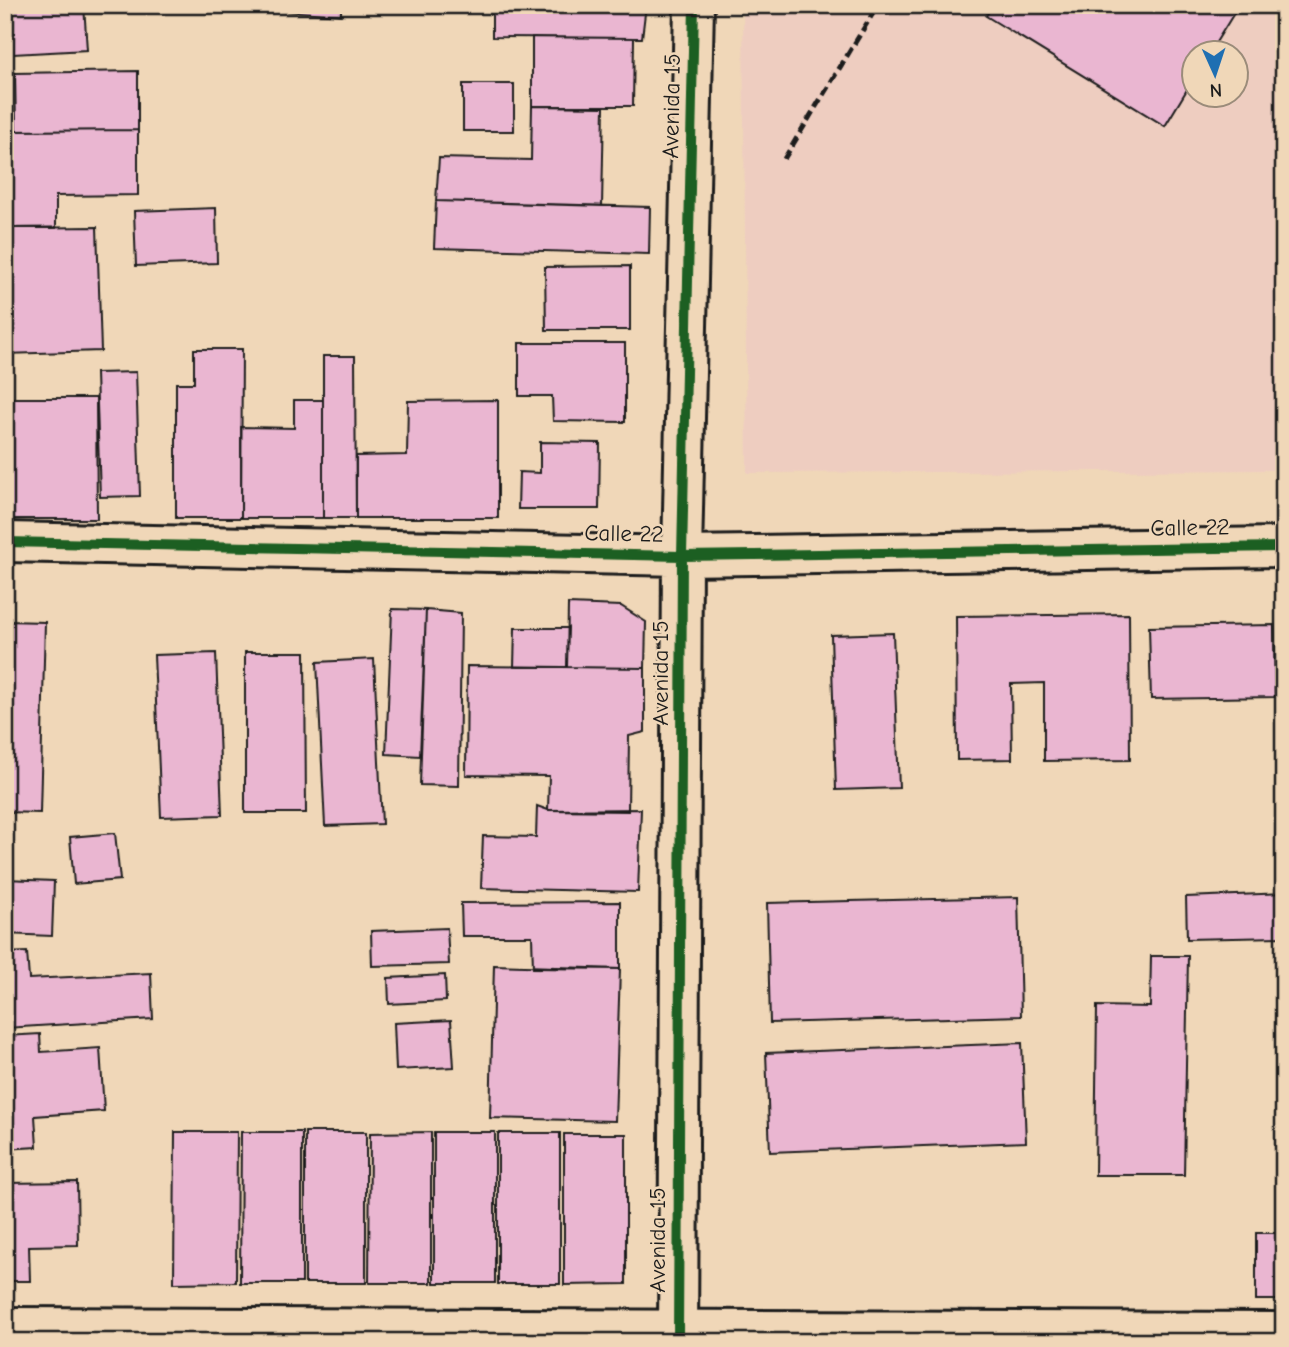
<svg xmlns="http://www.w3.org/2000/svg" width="1289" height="1347" font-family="'Comic Neue',sans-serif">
<rect width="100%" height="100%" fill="#f0d7b8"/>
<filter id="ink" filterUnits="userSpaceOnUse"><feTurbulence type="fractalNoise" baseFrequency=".0143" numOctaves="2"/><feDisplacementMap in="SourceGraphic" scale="14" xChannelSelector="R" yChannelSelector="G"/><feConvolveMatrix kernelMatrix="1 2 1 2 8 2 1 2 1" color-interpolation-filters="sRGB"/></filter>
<g filter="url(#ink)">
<path fill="#eecdc0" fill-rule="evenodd" d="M 743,5 L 1284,5 L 1284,470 L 747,473 ZM 1194,52 L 1236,52 L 1236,94 L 1194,94 Z"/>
<path fill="#eab6d1" stroke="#1c1c1c" stroke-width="2" d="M 10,5 L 84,5 L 87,50 L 13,54 Z
M 201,5 L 341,5 L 341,15 Z
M 492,5 L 646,5 L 642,38 L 492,37 Z
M 993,5 L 1239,5 L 1210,52 L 1194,52 L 1194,78 L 1165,126 L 986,16 Z
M 532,37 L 634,38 L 633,106 L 532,106 Z
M 138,71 L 138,130 L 16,131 L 15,73 Z
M 463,84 L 514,84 L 514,131 L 463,131 Z
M 532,106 L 604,107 L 602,206 L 436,201 L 439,158 L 531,160 Z
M 138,130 L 138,195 L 56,196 L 56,228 L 5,228 L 5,131 Z
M 436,201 L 650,207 L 649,254 L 434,248 Z
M 216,208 L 217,263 L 136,266 L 134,211 Z
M 97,227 L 101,351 L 5,354 L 5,228 Z
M 630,266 L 630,330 L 546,330 L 545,267 Z
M 519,343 L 625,343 L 625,422 L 553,421 L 552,396 L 519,396 Z
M 194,349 L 242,349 L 241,518 L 176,518 L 176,383 L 194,383 Z
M 323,356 L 355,356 L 356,518 L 323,518 Z
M 136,372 L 140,496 L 100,497 L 96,373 Z
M 5,398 L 96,398 L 97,519 L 5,519 Z
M 294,400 L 323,400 L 323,518 L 241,518 L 241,427 L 294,428 Z
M 498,400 L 498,518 L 356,518 L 356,456 L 407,455 L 408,401 Z
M 540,442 L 600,443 L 599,509 L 518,509 L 519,472 L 540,473 Z
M 568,604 L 621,606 L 646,622 L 645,668 L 567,667 Z
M 392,609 L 426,610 L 420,756 L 386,754 Z
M 426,610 L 461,613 L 459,786 L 420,785 Z
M 1129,614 L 1130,760 L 1044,761 L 1044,683 L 1011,684 L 1012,759 L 957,760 L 956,616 Z
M 5,621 L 45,622 L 40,813 L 5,812 Z
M 1274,625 L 1275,697 L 1151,699 L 1149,627 Z
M 515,628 L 568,628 L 567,667 L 514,667 Z
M 893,633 L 899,788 L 836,790 L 831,635 Z
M 245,652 L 305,652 L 306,813 L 245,813 Z
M 216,653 L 222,815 L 161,817 L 154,655 Z
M 374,659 L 382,824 L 325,826 L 317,662 Z
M 467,666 L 645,668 L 645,732 L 629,736 L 628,811 L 548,810 L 549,776 L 466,775 Z
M 537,806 L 548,810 L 641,809 L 638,892 L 481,888 L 483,836 L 536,837 Z
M 115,833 L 120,880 L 74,884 L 70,837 Z
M 5,879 L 54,881 L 52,936 L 5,934 Z
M 1284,893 L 1284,937 L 1187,939 L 1186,897 Z
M 1018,897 L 1021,1016 L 770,1023 L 767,903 Z
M 620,902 L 620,969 L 533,968 L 532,936 L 462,936 L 461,903 Z
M 447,928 L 449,964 L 372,966 L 371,931 Z
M 27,952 L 29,979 L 151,973 L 153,1019 L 5,1028 L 5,953 Z
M 1151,956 L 1188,956 L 1184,1175 L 1095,1175 L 1097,1006 L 1150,1007 Z
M 494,965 L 620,969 L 615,1121 L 490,1118 Z
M 445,975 L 446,1001 L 389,1004 L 388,978 Z
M 451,1020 L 454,1067 L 396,1070 L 394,1023 Z
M 40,1034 L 41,1052 L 100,1048 L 104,1111 L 35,1116 L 37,1147 L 5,1149 L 5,1036 Z
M 1022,1043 L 1026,1142 L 770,1152 L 766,1053 Z
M 175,1132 L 237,1132 L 236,1282 L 174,1283 Z
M 241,1132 L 302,1132 L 302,1283 L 240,1283 Z
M 305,1132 L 366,1132 L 366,1283 L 305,1283 Z
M 431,1132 L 431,1283 L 369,1283 L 370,1133 Z
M 434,1132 L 495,1132 L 495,1283 L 434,1283 Z
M 498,1133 L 560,1133 L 560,1284 L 498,1284 Z
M 564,1134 L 626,1134 L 626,1284 L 564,1285 Z
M 77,1182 L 78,1245 L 29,1246 L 30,1281 L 5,1281 L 5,1183 Z
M 1256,1233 L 1284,1233 L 1284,1300 L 1256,1300 Z"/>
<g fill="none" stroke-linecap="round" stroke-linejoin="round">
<defs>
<path id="minor" d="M 5,542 L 682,556 L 1284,547
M 5,1327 L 1284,1332
M 678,1342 L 682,556 L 694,5"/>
</defs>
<use href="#minor" stroke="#1c1c1c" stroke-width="44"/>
<use href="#minor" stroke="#f0d7b8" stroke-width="38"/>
<path stroke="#1c1c1c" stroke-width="5" stroke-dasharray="10 5" stroke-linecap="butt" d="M 784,159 L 878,5"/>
<defs>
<path id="cycleway" d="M 5,542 L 682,556 L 1284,547
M 678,1342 L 682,556 L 694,5"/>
</defs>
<use href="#cycleway" stroke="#f0d7b8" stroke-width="15"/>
<use href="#cycleway" stroke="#1b5e20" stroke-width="10"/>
</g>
</g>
<g text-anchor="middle" stroke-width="5" stroke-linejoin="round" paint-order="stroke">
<g font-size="23" fill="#1c1c1c" stroke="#f0d7b8">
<text transform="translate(671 106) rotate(-89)" y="8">Avenida 15</text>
<text transform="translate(1190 527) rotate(-1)" y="8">Calle 22</text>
<text transform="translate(624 533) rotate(1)" y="8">Calle 22</text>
<text transform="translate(660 673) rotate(-90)" y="8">Avenida 15</text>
<text transform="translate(657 1240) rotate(-90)" y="8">Avenida 15</text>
</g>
</g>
<rect width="1289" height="1347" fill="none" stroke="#f0d7b8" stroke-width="28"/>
<rect x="14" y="14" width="1261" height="1319" fill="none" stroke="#1c1c1c" stroke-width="2.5" filter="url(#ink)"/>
<g transform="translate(1215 74) rotate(177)"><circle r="33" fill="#f0d7b8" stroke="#9b8c7a" stroke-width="2"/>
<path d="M0-5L12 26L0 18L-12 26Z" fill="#1f6fb2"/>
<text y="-10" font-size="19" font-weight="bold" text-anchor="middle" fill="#1c1c1c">N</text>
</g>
</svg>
